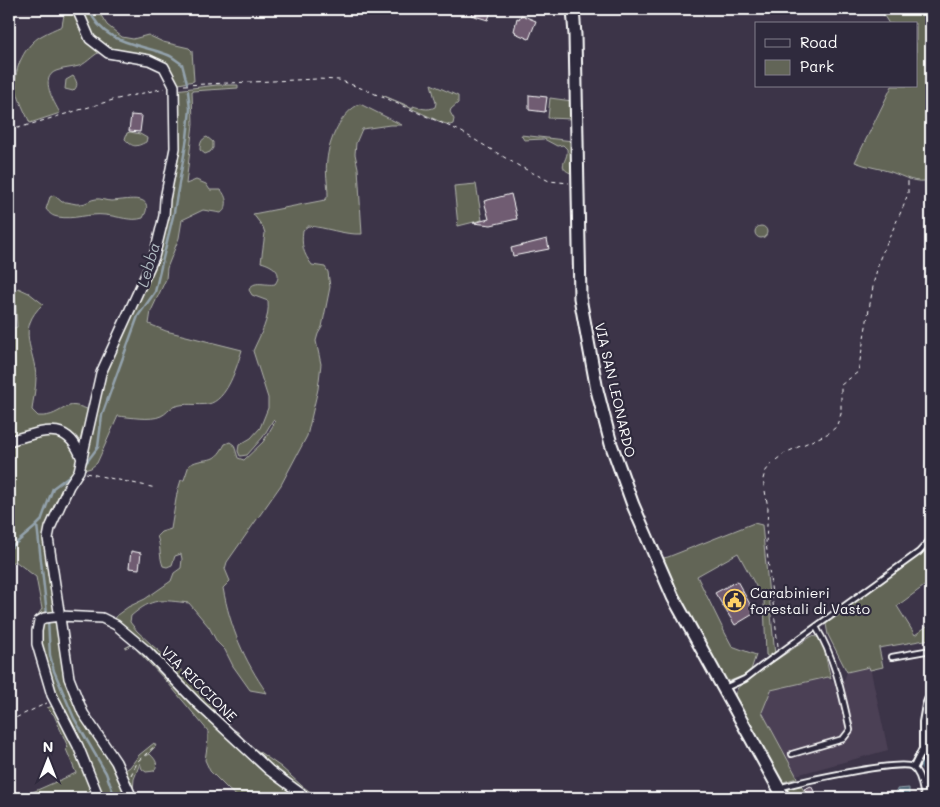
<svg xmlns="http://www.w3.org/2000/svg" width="940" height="807" font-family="Mali,sans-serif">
<rect width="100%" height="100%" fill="#3c3448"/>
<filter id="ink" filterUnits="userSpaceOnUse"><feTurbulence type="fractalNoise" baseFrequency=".02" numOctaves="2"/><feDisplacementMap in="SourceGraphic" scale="10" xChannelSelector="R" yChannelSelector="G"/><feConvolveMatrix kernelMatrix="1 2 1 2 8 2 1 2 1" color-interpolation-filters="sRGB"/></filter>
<g filter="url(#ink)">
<path fill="#4c4055" d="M 870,667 L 888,750 L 796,775 L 762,713 L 771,690 L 828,677 L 833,682 L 844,680 L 847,672 Z"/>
<path fill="#626557" stroke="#b0b2ab" d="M 65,9 L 75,9 L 102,52 C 95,52 88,63 79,66 C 72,68 64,68 56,71 C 39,78 54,102 60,113 L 30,123 C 25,112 18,99 16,87 C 13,69 26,44 41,36 C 48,32 55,29 62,26 Z
M 78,9 L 97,9 L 107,25 L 122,37 L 133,39 L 148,35 L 163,42 L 189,48 L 192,51 L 194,81 L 174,85 L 166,68 L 125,53 L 101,46 L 97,42 Z
M 880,9 L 931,9 L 931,179 L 930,180 C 915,184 905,177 891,172 C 879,168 867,167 855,162 L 892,86 L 916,86 L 916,24 L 889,24 Z
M 73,76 C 77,81 79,86 73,91 L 65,89 L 66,80 Z
M 431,84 L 458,96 L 458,103 L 451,109 L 450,112 L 454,119 L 453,124 L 450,125 L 443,123 L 382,95 L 413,108 L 413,106 C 420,108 428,111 435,107 L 436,103 Z
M 217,85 L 238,85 L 238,88 L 192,91 L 193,124 L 186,184 L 196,180 L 206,184 L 210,190 L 221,190 C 227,197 229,207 221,213 L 203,210 L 182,220 L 179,238 L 167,268 L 166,279 L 151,311 L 149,324 L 166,331 L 242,350 C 237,366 227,401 208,404 C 197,406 185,402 173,407 C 169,409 166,414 161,416 C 151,421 129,417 118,416 L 97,463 L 91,468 L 84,470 C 81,464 86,458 84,451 C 82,441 76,434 66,431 C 41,423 32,430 9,439 L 9,422 L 12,412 L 13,402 L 9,383 L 9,330 L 17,327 L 15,293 L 18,288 L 29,293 L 43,304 C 15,330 35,349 36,378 C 36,389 33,399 32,410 L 38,416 C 53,417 57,411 69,406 C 75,404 84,408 90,410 L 100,381 L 137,299 L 168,200 L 175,90 Z
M 550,98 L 572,101 L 572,119 L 548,118 Z
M 360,104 L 402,125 L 390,125 L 362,129 L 356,143 L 355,154 L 358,168 L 362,234 C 343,235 326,227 308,226 L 303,230 C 301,245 303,253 312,265 L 325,267 L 328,272 L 330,287 L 322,327 L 318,334 L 316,341 L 321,364 L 318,389 L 307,436 L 281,485 L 227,562 L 225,569 L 230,581 L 223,588 C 230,627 244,660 267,693 L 250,690 L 233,666 L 225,650 L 217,642 L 209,627 L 189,603 C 161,600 153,597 131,616 L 130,622 L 137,631 L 153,646 L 193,680 L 201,695 L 213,707 L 216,714 L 231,728 L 238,732 L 245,742 L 281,767 L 302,786 L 315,795 L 316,798 L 309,798 L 277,774 L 113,623 L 117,615 L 128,607 L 145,599 L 171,581 L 174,573 L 181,568 L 182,559 L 181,554 L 175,556 L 172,565 L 167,567 L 163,566 C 159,556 161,546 157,536 L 161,532 L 171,529 L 177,493 L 181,480 L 184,480 L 189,465 C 207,455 213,467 225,444 L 230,442 L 234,445 L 238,458 L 244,460 L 263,442 L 275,422 L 273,420 L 263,437 L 247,455 L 240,456 L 238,451 L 239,445 L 251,438 L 260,428 L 268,408 L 268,398 L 253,351 C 260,335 270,319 268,301 L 252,295 L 249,290 C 253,279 266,286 275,284 C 284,272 272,265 261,262 L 265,233 L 263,227 L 253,214 L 325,200 L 328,196 C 328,184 325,171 327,160 C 329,140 341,112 360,104 Z
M 130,132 L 140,134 L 147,138 L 146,142 C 136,147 133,148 125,139 L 127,133 Z
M 521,135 L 573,141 L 573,174 C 554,167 569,161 567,149 L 563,145 L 557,146 L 544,139 L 524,140 Z
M 207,137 L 213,142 L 213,148 L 210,152 L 205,154 L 200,150 C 200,144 201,139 207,137 Z
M 476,184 L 482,220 L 458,226 L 454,186 Z
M 54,195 L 62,202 C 69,201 74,205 81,204 C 86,204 91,199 96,199 C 100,198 106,201 111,201 C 123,201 158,191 143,218 C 131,222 118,216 105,215 C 89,213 74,220 58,217 C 52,216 50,214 46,209 L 50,197 Z
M755 232a6 6 0 1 1 12 0a6 6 0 1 1-12 0Z
M 52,432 L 73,445 L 79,461 C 74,472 67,481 61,491 C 55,504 48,520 46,535 C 42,555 52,591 56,612 L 37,616 L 42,609 L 36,577 L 15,561 L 9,564 L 9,443 Z
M 754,523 L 762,525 L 775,655 L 769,657 L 766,655 L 764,601 L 738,553 L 697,576 L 724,631 L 732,646 L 756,655 L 751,670 L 745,675 L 730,681 L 726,681 L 719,676 L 659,559 L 668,557 Z
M 931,542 L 931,581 L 897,606 L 915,635 L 931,623 L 931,639 L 879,648 L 883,667 L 870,670 L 869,667 L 847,672 L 828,635 L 826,624 L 914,558 Z
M 56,619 L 80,716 L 111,764 L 128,798 L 102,798 L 63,714 L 42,658 L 39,624 Z
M 812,636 L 817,637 L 822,641 L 831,679 L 828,677 L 771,690 L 762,712 L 796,775 L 797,778 L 780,783 L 735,702 C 734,692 737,687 745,681 Z
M 134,643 L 305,798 L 239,798 L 229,790 L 210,771 L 205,760 L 208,741 L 208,731 L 168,683 L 134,647 L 132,645 L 125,648 Z
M 55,705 L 94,793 L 85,798 L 19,798 L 76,773 L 66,749 L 68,747 L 54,715 L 47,708 Z
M 154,743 L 156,746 L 146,756 L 150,754 C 156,760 159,764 154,771 L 146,772 L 142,769 L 140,763 L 134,779 L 133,791 L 124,771 L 130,767 L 139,755 Z
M 800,784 L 808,798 L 788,798 L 783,789 Z"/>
<path fill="#4b6474" stroke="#93a2ac" d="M 909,788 L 909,798 L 897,798 L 897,789 Z"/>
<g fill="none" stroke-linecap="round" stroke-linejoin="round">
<path stroke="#93a2ac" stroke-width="2.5" d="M 89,9 C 103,45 139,43 168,55 C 173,57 177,61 182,64 L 187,83
M 86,463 L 98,447 L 102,415 L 138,316 L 155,292 L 174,212 L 187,138 L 190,109 L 188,91
M 37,525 L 47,614
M 9,549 L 34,528 L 41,521 L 53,488 L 73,473
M 48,620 L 50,655 L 54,671 L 74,718 L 106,773 L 115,798"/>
<path stroke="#4b6474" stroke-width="9" d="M 931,713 C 924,725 929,733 928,745 C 928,753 923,757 924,765 L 931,771"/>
</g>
<path fill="#705b72" stroke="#fff" d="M 473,9 L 492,9 L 488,20 L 471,15 Z
M 521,15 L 536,21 L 529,39 L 515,33 L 516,32 L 514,31 L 517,18 L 519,19 Z
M 529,95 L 547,97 L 545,112 L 529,110 Z
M 131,115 L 142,116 L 140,132 L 129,131 Z
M 511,194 L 517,219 L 491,225 L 473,223 L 489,219 L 484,201 Z
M 547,239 L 549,249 L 513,256 L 511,248 Z
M 131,551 L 141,553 L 139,569 L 129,568 Z
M 737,581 L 755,613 L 735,625 L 715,593 Z
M 811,786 L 818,798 L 810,798 L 804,789 Z"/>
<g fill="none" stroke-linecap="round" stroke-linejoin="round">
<defs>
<path id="service" d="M 892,657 L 931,650
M 725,688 L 745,679 L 763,665 L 919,552 L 931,539
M 792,754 L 843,739 L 850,730 C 842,694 835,658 816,627
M 779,788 C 797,782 902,759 912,767 C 922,774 921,788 925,798"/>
<path id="pedestrian" d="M 914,767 L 923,749 L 923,722 L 926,705 L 928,700 L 931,698"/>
<path id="minor" d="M 77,9 L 90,39 L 108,53 L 149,60 L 164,67 L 174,86 L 175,148 L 165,199 L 164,216 L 154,257 L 101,373 L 79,471 L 69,486 L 50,528 L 48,538 L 69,678 L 83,713 L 116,762 L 132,798
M 9,441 C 42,432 67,418 82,459
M 99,798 L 78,746 L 52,695 L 37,644 L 37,631 L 39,621 L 44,618 L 60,616 L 102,618 L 116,625 L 147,651 L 198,704 L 269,770 L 307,798"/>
<path id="tertiary" d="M 573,9 L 575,35 L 580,298 L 597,390 L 611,444 L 633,505 L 673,597 L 784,798"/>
</defs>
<use href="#service" stroke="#fff" stroke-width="8"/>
<use href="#pedestrian" stroke="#fff" stroke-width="10"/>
<use href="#minor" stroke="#fff" stroke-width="12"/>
<use href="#tertiary" stroke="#fff" stroke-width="15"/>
<path stroke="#fff" stroke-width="1" stroke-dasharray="4 4" stroke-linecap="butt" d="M 184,85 L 317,79 L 339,80 L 366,90 L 460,131 L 519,166 L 549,181 L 569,183
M 9,128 L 18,128 L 113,100 L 165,88
M 86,473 L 156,488
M 778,646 L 766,543 L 768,508 L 763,479 L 765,472 L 772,463 L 785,453 L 829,433 L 836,427 L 841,414 L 841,385 L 858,372 L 874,281 L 880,258 L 904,205 L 908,193 L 908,181
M 9,721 L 47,703
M 131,775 L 138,761 L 156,745"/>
<use href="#service" stroke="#2f2a3d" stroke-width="4.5"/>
<use href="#pedestrian" stroke="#2f2a3d" stroke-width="6"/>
<use href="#minor" stroke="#2f2a3d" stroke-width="9"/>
<use href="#tertiary" stroke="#2f2a3d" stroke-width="11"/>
</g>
</g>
<defs>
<symbol id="civic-ring" viewBox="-11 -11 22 22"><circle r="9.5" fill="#2f2a3d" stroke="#ffd166" stroke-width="1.5"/><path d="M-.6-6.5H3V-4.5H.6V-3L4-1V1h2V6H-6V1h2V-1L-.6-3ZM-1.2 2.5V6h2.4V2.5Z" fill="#ffd166"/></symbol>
</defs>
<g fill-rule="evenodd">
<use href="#civic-ring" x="722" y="588" width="25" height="25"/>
</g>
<g text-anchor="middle" stroke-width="4.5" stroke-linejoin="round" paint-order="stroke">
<g font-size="14" fill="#fff" stroke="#2f2a3d">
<text transform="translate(615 390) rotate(77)" y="5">VIA SAN LEONARDO</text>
<text transform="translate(199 684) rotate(45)" y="5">VIA RICCIONE</text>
</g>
<g font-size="14" fill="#fff" stroke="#2f2a3d" text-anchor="start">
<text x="750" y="598">Carabinieri<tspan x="750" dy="16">forestali di Vasto</tspan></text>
</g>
<g font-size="15" font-style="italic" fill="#aeb9c0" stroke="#2f2a3d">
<text transform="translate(149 265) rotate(-74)" y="5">Lebba</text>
</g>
</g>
<rect width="940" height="807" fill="none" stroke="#2f2a3d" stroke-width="30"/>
<rect x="15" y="15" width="910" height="777" fill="none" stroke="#fff" stroke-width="2" filter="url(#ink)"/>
<rect x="755" y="22" width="162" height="65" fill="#2f2a3d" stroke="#827f8b"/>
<rect x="765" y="39" width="25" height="8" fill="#2f2a3d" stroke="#827f8b"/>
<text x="800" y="48" font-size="15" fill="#ffffff">Road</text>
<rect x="765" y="60" width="25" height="15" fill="#626557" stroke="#827f8b"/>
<text x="800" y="72" font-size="15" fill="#ffffff">Park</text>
<g transform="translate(48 760)" stroke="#2f2a3d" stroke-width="4" paint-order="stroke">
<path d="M0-4L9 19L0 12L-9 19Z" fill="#ffffff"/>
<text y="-8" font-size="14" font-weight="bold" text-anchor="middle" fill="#ffffff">N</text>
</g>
</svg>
